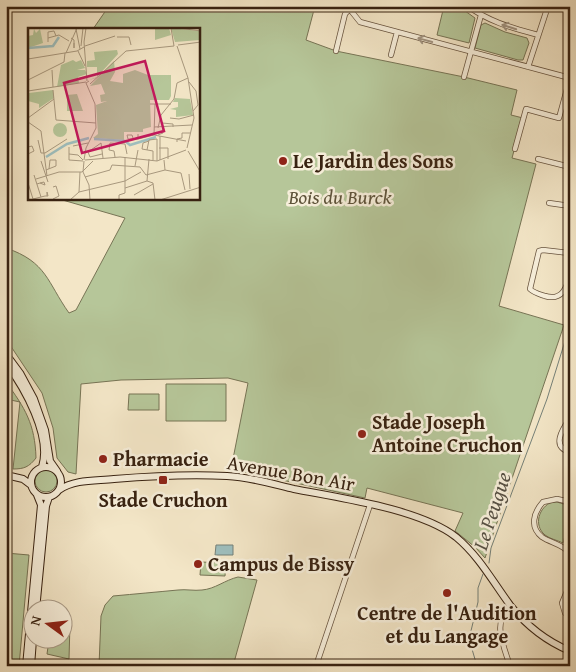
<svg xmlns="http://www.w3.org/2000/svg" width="576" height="672" font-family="'Gentium Book Plus',serif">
<rect width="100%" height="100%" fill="#f3e6c7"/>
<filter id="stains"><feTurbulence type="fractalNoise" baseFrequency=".004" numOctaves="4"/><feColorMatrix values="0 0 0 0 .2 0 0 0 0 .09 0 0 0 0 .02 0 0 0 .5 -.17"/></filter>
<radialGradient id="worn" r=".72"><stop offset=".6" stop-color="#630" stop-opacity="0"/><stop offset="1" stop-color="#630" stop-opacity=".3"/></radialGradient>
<path fill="#b6c699" stroke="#777455" d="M 109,6 L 315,6 L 306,40 L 336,51 L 464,77 L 517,90 L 511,115 L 523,118 L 512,158 L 536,164 L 499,306 L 564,325 L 485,558 L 475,547 L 455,531 L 463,513 L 367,488 L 365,498 L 231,469 L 248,383 L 228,378 L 121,380 L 81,384 L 76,474 L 68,472 L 57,458 L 53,428 L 42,393 L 6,339 L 6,248 C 47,262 47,282 69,313 L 76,310 L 125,218 L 59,199 L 199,199 L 199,29 L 93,29 Z
M 444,6 L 458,6 L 475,18 L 469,43 L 437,35 Z
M 485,23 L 505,32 L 527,38 L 529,43 L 523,60 L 518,60 L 475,48 L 481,25 Z
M 6,382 C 25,408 35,424 36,458 C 29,467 24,469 13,469 L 20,402 L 6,399 Z
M 166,384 L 226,384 L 226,421 L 166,421 Z
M 129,394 L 159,394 L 159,410 L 128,410 Z
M35 481a11 11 0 1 1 22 0a11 11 0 1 1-22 0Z
M 552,502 L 557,502 L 570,506 L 570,518 L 563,543 C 557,540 550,539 545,535 C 533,525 539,507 552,502 Z
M 6,553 L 29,555 L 19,666 L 6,666 Z
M 201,562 L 226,563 L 225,576 L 200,575 Z
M 238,577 L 257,580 L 233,666 L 99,666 L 101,616 L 105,605 L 113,596 C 135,594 157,592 178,590 C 186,589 194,591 202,590 C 215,589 225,580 238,577 Z
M 66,623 L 70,623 L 69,659 L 47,654 L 49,640 L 62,640 L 63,625 Z"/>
<path fill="#9ebebd" stroke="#758078" d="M 216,545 L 233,545 L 233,555 L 215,555 Z"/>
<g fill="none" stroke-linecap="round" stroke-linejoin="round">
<path stroke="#758078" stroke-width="1" d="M 489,563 L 491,548 L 547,399 L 570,325
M 477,666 L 469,639 L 478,602 L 478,588 L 483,574"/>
<defs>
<path id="street" d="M 468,6 C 489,22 513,28 538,35
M 567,6 L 570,7
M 351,9 L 352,12 L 360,22 L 570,78
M 336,51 L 345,14 L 351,8
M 391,55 L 397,32
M 528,67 L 548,6
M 464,77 L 481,15
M 515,149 L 526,109 L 559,118 L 570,78
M 538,159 L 570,167
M 549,203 L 570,206
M 570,250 L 570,260
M 569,253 L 543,250 L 539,251 L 530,289 C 534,293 539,294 545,296 C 562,301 567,288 570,274
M 570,418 C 562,430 551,447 570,452
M 570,502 L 557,499 L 543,502 C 534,512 529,527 542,537 C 551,543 562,544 570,553
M 570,584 L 562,603 L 565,613 L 570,618
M 316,666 L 370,505
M 510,666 C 504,647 491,620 511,606"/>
<path id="secondary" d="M 6,354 L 20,373 L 34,399 L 45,430 L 50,461 L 57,471
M 6,363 C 24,387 52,436 42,467
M31 482a15 15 0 1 1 30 0a15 15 0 1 1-30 0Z
M 6,475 L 23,479 L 31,485
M 59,490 C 75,479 96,481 114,479 C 151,476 190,474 227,476 C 250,477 273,484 294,489 C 340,498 420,509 456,537 C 479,556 493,582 510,605 C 526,625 546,641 570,651
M 36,610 L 46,506 L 49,497
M 26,666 L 41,505 L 37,495
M 31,666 L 33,640"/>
</defs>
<use href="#street" stroke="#67533e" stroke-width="6"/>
<use href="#secondary" stroke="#382211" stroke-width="8"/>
<use href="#street" stroke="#f7efdb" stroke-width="4.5"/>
<use href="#secondary" stroke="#f7efdb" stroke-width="6"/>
</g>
<defs><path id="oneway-shaft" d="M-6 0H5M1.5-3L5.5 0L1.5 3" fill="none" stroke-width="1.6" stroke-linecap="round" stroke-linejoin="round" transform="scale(1.25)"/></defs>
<g stroke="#a19380">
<use href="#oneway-shaft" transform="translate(509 27) rotate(-162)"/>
<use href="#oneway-shaft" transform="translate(425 40) rotate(-165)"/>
</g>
<g fill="#8f2418" stroke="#f7efdb" stroke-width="2">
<circle cx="283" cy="161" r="5"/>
<circle cx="362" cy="434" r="5"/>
<circle cx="103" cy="459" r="5"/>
<rect x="158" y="475" width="10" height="10" rx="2.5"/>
<circle cx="198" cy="564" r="5"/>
<circle cx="447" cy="593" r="5"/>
</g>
<g text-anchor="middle" stroke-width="5" stroke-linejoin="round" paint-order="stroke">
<g font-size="20" font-weight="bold" fill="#382211" stroke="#f7efdb" text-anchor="start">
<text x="293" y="168">Le Jardin des Sons</text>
<text x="372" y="429">Stade Joseph<tspan x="372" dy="23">Antoine Cruchon</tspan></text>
<text x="113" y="466">Pharmacie</text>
<text x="163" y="507" text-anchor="middle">Stade Cruchon</text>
<text x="208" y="571">Campus de Bissy</text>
<text x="447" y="620" text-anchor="middle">Centre de l'Audition<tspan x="447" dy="23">et du Langage</tspan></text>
</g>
<g font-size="20" font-style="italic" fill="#5e533a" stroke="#f7efdb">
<text x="340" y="204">Bois du Burck</text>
</g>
<g font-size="20" fill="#382211" stroke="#f7efdb">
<text transform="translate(291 473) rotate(10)" y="7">Avenue Bon Air</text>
</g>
<g font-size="21" font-style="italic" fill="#575145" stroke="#f7efdb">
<text transform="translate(492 511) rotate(-72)" y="7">Le Peugue</text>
</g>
</g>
<g transform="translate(28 28)">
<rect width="172" height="172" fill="#f3e6c7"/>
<path d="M 127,0 L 141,0 L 143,7 L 127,12 ZM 143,0 L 172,3 L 172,12 L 147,14 ZM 6,1 L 8,5 L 12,1 L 15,15 L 0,20 L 0,8 L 5,7 ZM 89,22 L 90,26 L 68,50 L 61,52 L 69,49 L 69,39 L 59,39 L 59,33 L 67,32 L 66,24 ZM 45,32 L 48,34 L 53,32 L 57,40 L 49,42 L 57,42 L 59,46 L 50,49 L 51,55 L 29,59 L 33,37 ZM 86,33 L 87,44 L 82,53 L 95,55 L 95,46 L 107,42 L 120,47 L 143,47 L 143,68 L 141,72 L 122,72 L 123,99 L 115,101 L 115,104 L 96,104 L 96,112 L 65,110 L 70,106 L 68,77 L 79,73 L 73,74 L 72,67 L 77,66 L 73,56 L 62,58 ZM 25,62 L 26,70 L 11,80 L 11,76 L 0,73 L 1,65 ZM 49,66 L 55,83 L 39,83 L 39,67 ZM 147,70 L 162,71 L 165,87 L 148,89 L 148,82 L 142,81 L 150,79 L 150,74 L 145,74 ZM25 102a7 7 0 1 1 14 0a7 7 0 1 1-14 0Z" fill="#b6c699"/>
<path fill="none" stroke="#9ebebd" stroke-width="2.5" d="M 0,20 L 25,18 L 31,9M 66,111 L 97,113 L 102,117 L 128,109M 18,129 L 39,116 L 61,110"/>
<path fill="none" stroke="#a8987e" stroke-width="1" d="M 58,0 L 56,14 L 59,53M 143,0 L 146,18M 150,0 L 173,3M 48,1 L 52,21M 89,9 L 101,9 L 103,17M 20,10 L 31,7 L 41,13M 43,10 L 46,12 L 46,20 L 46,15M 20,14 L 20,4 L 26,3 L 28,8M 150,17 L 173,14M 53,18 L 55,0M 57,18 L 87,8M 149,18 L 160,50 L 166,90 L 159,120M 50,23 L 57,38M 38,25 L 49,0M 0,31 L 49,23 L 56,19M 24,42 L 25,59M 0,52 L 36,34 L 37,25M 161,54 L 168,63 L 170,77 L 165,83M 62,56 L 98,23 L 146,18M 25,62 L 28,92 L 68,95M 0,63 L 58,54M 122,76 L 143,76M 0,90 L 26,71M 142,90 L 151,91 L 166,87M 0,94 L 13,103 L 19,148M 126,99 L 164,97M 130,100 L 133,87 L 146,71 L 149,55 L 160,50M 126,107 L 127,76M 130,107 L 135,105 L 134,95 L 145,96 L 145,99M 132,108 L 132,132M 105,110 L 104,107 L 99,107 L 100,111 L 110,111 L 110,106M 110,111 L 126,107 L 158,113M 10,112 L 13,125 L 17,125M 121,113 L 115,115 L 114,121 L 125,123 L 125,132M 149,114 L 149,111 L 154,110 L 154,105 L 162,105M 45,118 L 60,115M 0,119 L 4,118 L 6,123 L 0,126M 41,119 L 41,132 L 55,133M 131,120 L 140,120 L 140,131M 119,122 L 121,112 L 129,111 L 129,133M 160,123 L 173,145M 17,125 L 39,111M 41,126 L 50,127 L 55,132M 74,126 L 62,129 L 60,124 L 73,115 L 75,130M 87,129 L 86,123 L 81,122 L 82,115 L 97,116 L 99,126M 121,131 L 119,153 L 125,155 L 127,172M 56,132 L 58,120 L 68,100 L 67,76 L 58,55 L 61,53M 57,132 L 92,129 L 129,133 L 158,122M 136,132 L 137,142 L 153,145 L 157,162M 13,133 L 20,154M 56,133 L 55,144 L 61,157 L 62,172M 107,138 L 110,122M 18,142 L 28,138 L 28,132 L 22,132 L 21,141M 161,146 L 162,161M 118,147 L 137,142M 57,149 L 82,142 L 84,137 L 112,139 L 118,147M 8,151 L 31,144 L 54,144 L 65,133M 0,155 L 5,171M 9,156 L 12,155 L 16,154 L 17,157 L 12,155M 97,160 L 119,153M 51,164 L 97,153 L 113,144M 106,167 L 125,156M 13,169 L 17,168 L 20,168 L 19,164 L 19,168M 5,171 L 13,169 L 6,147M 25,171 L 31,168 L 28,158 L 25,159M 42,172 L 51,164 L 52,144M 91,172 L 91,167 L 97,165 L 97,129M 132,172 L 173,159"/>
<path fill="#c2185b" fill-opacity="0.15" stroke="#c2185b" stroke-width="2.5" d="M 117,33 L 136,103 L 54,125 L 36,55 Z"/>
<rect width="172" height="172" fill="none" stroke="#382211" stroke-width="2.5"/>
</g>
<rect width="576" height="672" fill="none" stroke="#f3e6c7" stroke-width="25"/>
<rect x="8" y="8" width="561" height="657" fill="none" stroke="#382211" stroke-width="2.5"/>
<rect x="12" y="12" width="551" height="647" fill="none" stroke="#382211"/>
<g transform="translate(48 624) rotate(285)"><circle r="24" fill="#f7efdb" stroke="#ab9d8a"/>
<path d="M0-4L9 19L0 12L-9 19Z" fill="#8f2418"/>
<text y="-8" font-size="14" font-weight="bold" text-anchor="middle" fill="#382211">N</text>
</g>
<rect width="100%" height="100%" filter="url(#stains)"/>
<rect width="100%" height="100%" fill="url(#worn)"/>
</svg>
